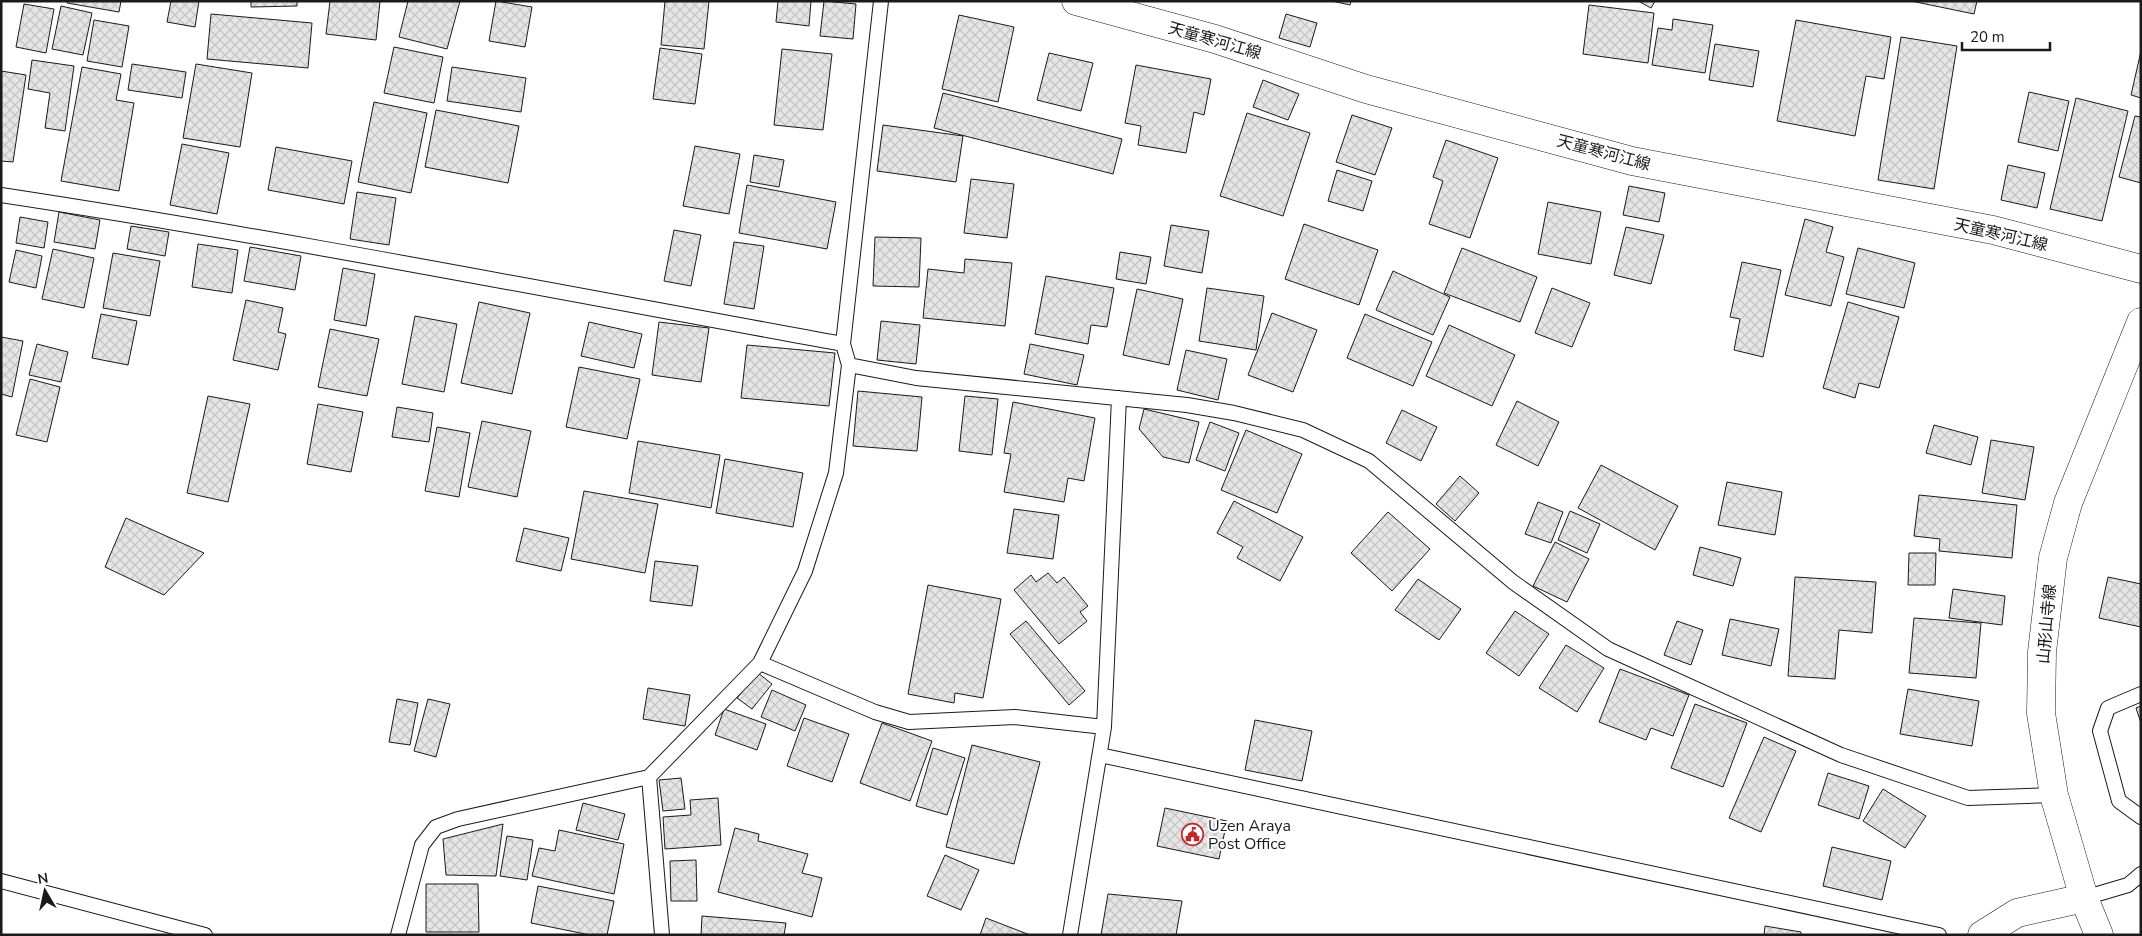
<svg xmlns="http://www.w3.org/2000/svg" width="2142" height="936" font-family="'Nunito Sans','Noto Sans JP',sans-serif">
<defs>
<pattern id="building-cross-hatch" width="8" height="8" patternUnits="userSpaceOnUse" patternTransform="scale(1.25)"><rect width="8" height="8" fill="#e6e6e6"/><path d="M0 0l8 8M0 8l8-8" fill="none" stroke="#c5c5c5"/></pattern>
</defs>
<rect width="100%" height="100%" fill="#fff"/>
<path fill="url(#building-cross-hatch)" stroke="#1a1a1a" d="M 67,1 L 121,1 L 119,12 L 67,3 Z
M 171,1 L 199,1 L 195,27 L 167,22 Z
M 251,1 L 297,1 L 297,6 L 251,7 Z
M 330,1 L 380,1 L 376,40 L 326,34 Z
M 408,1 L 460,1 L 447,49 L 399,37 Z
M 496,1 L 532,7 L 525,47 L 489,41 Z
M 665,1 L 709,1 L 704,49 L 661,45 Z
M 778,1 L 811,1 L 809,26 L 776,22 Z
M 824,1 L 856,4 L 853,39 L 820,36 Z
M 1332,1 L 1351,1 L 1350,5 Z
M 1638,1 L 1655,1 L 1651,8 Z
M 1911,1 L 1977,1 L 1974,14 Z
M 24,4 L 54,9 L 46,53 L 16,47 Z
M 1589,5 L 1654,13 L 1648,63 L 1583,54 Z
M 61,6 L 92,13 L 83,55 L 52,49 Z
M 211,14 L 312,23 L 308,68 L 207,59 Z
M 1286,14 L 1317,23 L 1310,47 L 1279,38 Z
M 959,15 L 1014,27 L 998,102 L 942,89 Z
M 1673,19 L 1713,25 L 1705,73 L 1652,65 L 1658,28 L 1672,30 Z
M 94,20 L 129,26 L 122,67 L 87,61 Z
M 1796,20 L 1891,37 L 1884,79 L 1866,76 L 1855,136 L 1777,121 Z
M 1901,37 L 1957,46 L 1934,189 L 1878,180 Z
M 1715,44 L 1759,51 L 1753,87 L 1709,80 Z
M 394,47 L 443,57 L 434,103 L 384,93 Z
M 660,48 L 702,54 L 695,104 L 653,99 Z
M 782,49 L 832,54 L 823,130 L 774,125 Z
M 2141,51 L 2141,98 L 2131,95 Z
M 1049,53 L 1093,63 L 1081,111 L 1037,100 Z
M 32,60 L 74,66 L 65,131 L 45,128 L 50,93 L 28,89 Z
M 132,64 L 186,72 L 182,98 L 128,90 Z
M 196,64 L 252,73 L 240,147 L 183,138 Z
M 1136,65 L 1211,79 L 1204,115 L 1194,112 L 1186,153 L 1138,145 L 1141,126 L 1125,123 Z
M 82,67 L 121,74 L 116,100 L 134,103 L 119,191 L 61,181 Z
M 452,67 L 526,78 L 521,112 L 447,101 Z
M 1,71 L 26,75 L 13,162 L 1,161 Z
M 1263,80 L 1299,94 L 1288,120 L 1253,107 Z
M 2029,92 L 2069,101 L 2058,151 L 2018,142 Z
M 943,93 L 1122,139 L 1113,174 L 934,128 Z
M 2076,98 L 2128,111 L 2102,221 L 2050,209 Z
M 374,102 L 427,113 L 411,193 L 358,182 Z
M 436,110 L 519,126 L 508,183 L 425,167 Z
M 1247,113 L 1310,133 L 1283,216 L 1220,196 Z
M 1352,115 L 1392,128 L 1375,175 L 1336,162 Z
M 2135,116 L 2141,117 L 2141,183 L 2119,177 Z
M 883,125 L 963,136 L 956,182 L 877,171 Z
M 1446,140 L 1498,158 L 1470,238 L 1429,224 L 1443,181 L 1433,177 Z
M 182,144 L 229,153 L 217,214 L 170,205 Z
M 695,146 L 740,154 L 729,214 L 683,206 Z
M 276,147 L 352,161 L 344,204 L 268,190 Z
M 754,155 L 784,160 L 779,187 L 750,182 Z
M 2008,165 L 2045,173 L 2037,208 L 2001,200 Z
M 1337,170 L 1372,181 L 1363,211 L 1328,201 Z
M 971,179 L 1014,184 L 1007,238 L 964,233 Z
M 747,185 L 836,202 L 827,249 L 739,233 Z
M 1629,186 L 1665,193 L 1659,222 L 1623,215 Z
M 357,192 L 396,198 L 389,245 L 350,239 Z
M 1548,202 L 1601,212 L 1591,264 L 1538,254 Z
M 59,212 L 100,220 L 95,249 L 54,242 Z
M 20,217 L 48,222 L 44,248 L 16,243 Z
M 1805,219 L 1833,227 L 1826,252 L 1844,257 L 1831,306 L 1785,295 Z
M 1304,224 L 1378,250 L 1359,305 L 1285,279 Z
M 1171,225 L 1209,231 L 1202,273 L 1164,266 Z
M 131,226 L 169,232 L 165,256 L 127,249 Z
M 1626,227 L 1664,235 L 1651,284 L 1614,275 Z
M 674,230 L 701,235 L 691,286 L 664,281 Z
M 875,237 L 921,238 L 919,287 L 873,286 Z
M 734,242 L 764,246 L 754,309 L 724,304 Z
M 198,244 L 238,250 L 232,293 L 192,287 Z
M 250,247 L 301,256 L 295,290 L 244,281 Z
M 1462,248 L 1537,277 L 1520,322 L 1444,293 Z
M 1858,248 L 1915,263 L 1904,308 L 1846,294 Z
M 53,249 L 94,258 L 84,308 L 42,299 Z
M 16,250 L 42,256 L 36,288 L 9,282 Z
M 1120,252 L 1151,257 L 1146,284 L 1116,279 Z
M 113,253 L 160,261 L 150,316 L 103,308 Z
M 965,259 L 1012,263 L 1005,326 L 923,318 L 928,269 L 964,273 Z
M 1742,262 L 1781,270 L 1763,357 L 1734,350 L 1740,319 L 1730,317 Z
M 343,268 L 375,274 L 366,326 L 334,320 Z
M 1393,271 L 1450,297 L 1433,335 L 1376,310 Z
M 1046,276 L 1114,288 L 1107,327 L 1091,325 L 1088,344 L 1035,334 Z
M 1207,288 L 1264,296 L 1256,350 L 1199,341 Z
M 1552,288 L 1590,303 L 1572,347 L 1535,333 Z
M 1137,289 L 1183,299 L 1169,365 L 1123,355 Z
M 246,300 L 283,308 L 278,332 L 286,334 L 278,370 L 233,360 Z
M 479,302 L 530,313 L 512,394 L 461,383 Z
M 1848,302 L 1899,317 L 1879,388 L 1859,383 L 1855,398 L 1823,388 Z
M 1272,313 L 1317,330 L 1293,392 L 1248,375 Z
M 101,314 L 137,321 L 128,365 L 92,358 Z
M 1365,314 L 1432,342 L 1413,386 L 1347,358 Z
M 415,316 L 457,324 L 444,392 L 402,384 Z
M 881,321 L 920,325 L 916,364 L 877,360 Z
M 589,322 L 642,334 L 634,368 L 581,356 Z
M 659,322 L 709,328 L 701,382 L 652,375 Z
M 1449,325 L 1515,355 L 1492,406 L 1426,376 Z
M 330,329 L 379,339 L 367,396 L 318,387 Z
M 1,337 L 23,341 L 12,397 L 1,394 Z
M 37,344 L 68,352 L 61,382 L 29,375 Z
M 1030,344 L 1084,355 L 1077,385 L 1024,374 Z
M 747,345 L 835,353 L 829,406 L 741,398 Z
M 1186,350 L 1227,359 L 1218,400 L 1177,390 Z
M 579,367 L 640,379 L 627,439 L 566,427 Z
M 30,379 L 60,387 L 47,442 L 16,435 Z
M 858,391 L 922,397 L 917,451 L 853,446 Z
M 208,396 L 250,404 L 228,502 L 187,493 Z
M 965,396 L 998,399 L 992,455 L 959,451 Z
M 1517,401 L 1559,422 L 1538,466 L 1496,445 Z
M 1013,402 L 1095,418 L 1084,481 L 1068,478 L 1064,502 L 1004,492 L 1011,454 L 1004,453 Z
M 318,404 L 363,412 L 351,472 L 307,464 Z
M 397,407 L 433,413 L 429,442 L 392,437 Z
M 1144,409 L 1199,422 L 1189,463 L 1163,457 L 1139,429 Z
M 1402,410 L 1437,427 L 1421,461 L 1386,443 Z
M 482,421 L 531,431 L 517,497 L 468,487 Z
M 1210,422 L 1239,433 L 1225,471 L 1196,460 Z
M 1934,425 L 1978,437 L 1971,465 L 1926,453 Z
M 437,427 L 470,433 L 459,497 L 425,491 Z
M 1246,430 L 1302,454 L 1277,513 L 1221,490 Z
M 1991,440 L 2034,447 L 2025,500 L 1982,493 Z
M 638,441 L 720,455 L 711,508 L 629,493 Z
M 725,459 L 803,473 L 793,527 L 716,513 Z
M 1601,465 L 1678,506 L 1655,550 L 1578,508 Z
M 1460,476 L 1479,493 L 1455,521 L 1436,504 Z
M 1727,482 L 1782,492 L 1775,535 L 1718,525 Z
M 584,491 L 658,504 L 645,573 L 571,559 Z
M 1919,495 L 2017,505 L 2012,558 L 1939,551 L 1940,539 L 1914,536 Z
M 1234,501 L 1303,537 L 1280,581 L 1237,558 L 1243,547 L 1217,533 Z
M 1538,502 L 1563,512 L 1551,543 L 1525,534 Z
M 1014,509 L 1059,515 L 1053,559 L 1007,553 Z
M 1570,511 L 1600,524 L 1587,553 L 1558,540 Z
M 1388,512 L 1430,549 L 1392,591 L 1351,553 Z
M 126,518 L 204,553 L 164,595 L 105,567 Z
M 524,528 L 569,538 L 561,571 L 516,561 Z
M 1555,542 L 1589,559 L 1567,602 L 1533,586 Z
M 1700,547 L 1741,558 L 1733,586 L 1693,575 Z
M 1909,553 L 1936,553 L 1935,585 L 1908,585 Z
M 655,561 L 698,566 L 692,606 L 650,601 Z
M 1048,573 L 1057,583 L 1064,577 L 1088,606 L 1080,612 L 1087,621 L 1059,644 L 1014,590 L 1031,575 L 1036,582 Z
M 1795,577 L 1876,582 L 1872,633 L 1839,630 L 1835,679 L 1788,676 Z
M 2108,577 L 2141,584 L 2141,627 L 2099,618 Z
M 1418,579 L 1461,609 L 1439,640 L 1395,610 Z
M 928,585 L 1001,599 L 983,698 L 955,693 L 954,703 L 908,694 Z
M 1953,589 L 2005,596 L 2002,625 L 1949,618 Z
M 1515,611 L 1549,634 L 1519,676 L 1486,653 Z
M 1914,618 L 1981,623 L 1976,678 L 1909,673 Z
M 1730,619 L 1779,629 L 1771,666 L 1722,655 Z
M 1026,621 L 1085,691 L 1069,705 L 1010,634 Z
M 1677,621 L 1703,630 L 1691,665 L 1664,655 Z
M 1566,645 L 1604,668 L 1577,712 L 1539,688 Z
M 1620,669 L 1689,695 L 1673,736 L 1651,728 L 1646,740 L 1599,722 Z
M 758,673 L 772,684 L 752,709 L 737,698 Z
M 648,688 L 690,695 L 685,726 L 643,719 Z
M 1908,689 L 1979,701 L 1972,746 L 1900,734 Z
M 772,690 L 806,705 L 795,731 L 761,717 Z
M 397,699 L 418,703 L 410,745 L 389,742 Z
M 428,699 L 450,704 L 436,757 L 414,751 Z
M 1695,704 L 1747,723 L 1723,787 L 1671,768 Z
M 2141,706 L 2141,723 L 2136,708 Z
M 724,709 L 766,724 L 757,750 L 715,735 Z
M 804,718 L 849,734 L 832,782 L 787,766 Z
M 1255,720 L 1312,731 L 1302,781 L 1245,770 Z
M 882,723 L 932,741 L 910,801 L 860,783 Z
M 1764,737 L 1796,751 L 1761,832 L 1729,818 Z
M 972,745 L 1040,762 L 1014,864 L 946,847 Z
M 933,748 L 965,758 L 947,815 L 916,806 Z
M 1828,773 L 1869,786 L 1859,819 L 1818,805 Z
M 681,778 L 685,809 L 663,811 L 659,780 Z
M 1883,789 L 1926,816 L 1905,848 L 1863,821 Z
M 718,798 L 721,845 L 665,849 L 663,817 L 691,815 L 690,800 Z
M 583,803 L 625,814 L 618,840 L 576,830 Z
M 1165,808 L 1227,821 L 1219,859 L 1157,846 Z
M 503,824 L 496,876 L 446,875 L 443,839 Z
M 735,828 L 759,834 L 758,841 L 808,854 L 802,873 L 822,878 L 812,917 L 718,892 Z
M 559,830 L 624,844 L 614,894 L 532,876 L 539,848 L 555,851 Z
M 507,836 L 533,840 L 527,880 L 500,876 Z
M 1832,847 L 1891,861 L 1882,900 L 1823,886 Z
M 945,855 L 979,870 L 961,910 L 927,896 Z
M 696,860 L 697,901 L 671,901 L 670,861 Z
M 426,884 L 478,884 L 479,932 L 426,932 Z
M 538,886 L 614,901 L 607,935 L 590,935 L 531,923 Z
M 1108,894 L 1182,901 L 1176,935 L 1101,935 Z
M 702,916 L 786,923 L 784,935 L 701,935 Z
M 986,918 L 1030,935 L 980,935 Z
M 1765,926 L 1801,932 L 1801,935 L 1764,935 Z"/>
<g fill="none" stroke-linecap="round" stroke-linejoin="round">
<defs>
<path id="service" d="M 1,195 C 283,238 563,293 843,344
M 849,365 L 843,344 L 881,1
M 760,663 L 875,712 L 909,722 L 1015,717 L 1104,727
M 2141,694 L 2108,708 L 2100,731 L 2119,801 L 2141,817
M 1100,755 L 1939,935
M 649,777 L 662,935
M 1,881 L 205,935
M 2084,898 L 2128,885 L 2141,874
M 398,935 L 422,845 L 436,827 L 458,819 L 649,777 L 760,663 L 805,571 L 836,473 L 849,365 L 916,378 L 1187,405 L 1234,413 L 1303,430 L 1369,461 L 1513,582 L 1608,649 L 1841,755 L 1968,798 L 2054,795
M 1070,935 L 1104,727 L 1119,398"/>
<path id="tertiary" d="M 1982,935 L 2017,913 L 2084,898"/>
<path id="primary" d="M 1076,1 L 1215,39 L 1366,89 L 1632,161 L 1993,230 L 2141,269
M 2099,935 L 2084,898 L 2054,795 L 2041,713 L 2042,652 L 2053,558 L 2068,503 L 2141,322"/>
</defs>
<use href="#service" stroke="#1a1a1a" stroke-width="16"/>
<use href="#tertiary" stroke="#1a1a1a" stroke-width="29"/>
<use href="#primary" stroke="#1a1a1a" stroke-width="29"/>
<use href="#service" stroke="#fff" stroke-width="14"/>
<use href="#tertiary" stroke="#fff" stroke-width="28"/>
<use href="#primary" stroke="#fff" stroke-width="28"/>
</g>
<defs>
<symbol id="civic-ring" viewBox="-11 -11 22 22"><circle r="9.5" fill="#fff" stroke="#c62828" stroke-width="1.5"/><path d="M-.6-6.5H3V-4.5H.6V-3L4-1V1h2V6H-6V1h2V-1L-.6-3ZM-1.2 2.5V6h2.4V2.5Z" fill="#c62828"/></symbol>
</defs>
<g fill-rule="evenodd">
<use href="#civic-ring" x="1180" y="822" width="25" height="25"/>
</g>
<g text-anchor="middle" stroke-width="4" stroke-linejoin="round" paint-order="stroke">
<g font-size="16" fill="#1a1a1a" stroke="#fff">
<text transform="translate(1215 40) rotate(16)" y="6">天童寒河江線</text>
<text transform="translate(1604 152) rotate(15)" y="6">天童寒河江線</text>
<text transform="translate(2001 234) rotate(13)" y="6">天童寒河江線</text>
<text transform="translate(2046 624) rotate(-85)" y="6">山形山寺線</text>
</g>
<g font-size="16" fill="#1a1a1a" stroke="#fff" text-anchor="start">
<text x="1208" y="831">Uzen Araya<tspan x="1208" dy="18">Post Office</tspan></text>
</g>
</g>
<rect width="2142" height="936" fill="none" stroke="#1a1a1a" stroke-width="5"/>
<g transform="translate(45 891) rotate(351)" stroke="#ffffff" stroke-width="4" paint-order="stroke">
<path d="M0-4L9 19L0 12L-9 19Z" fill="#1a1a1a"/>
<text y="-8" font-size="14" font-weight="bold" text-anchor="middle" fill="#1a1a1a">N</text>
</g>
<path d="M1962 42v8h88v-8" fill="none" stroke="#1a1a1a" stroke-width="2.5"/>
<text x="1970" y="42" font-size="15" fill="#1a1a1a" stroke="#ffffff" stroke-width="4" paint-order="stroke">20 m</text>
</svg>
